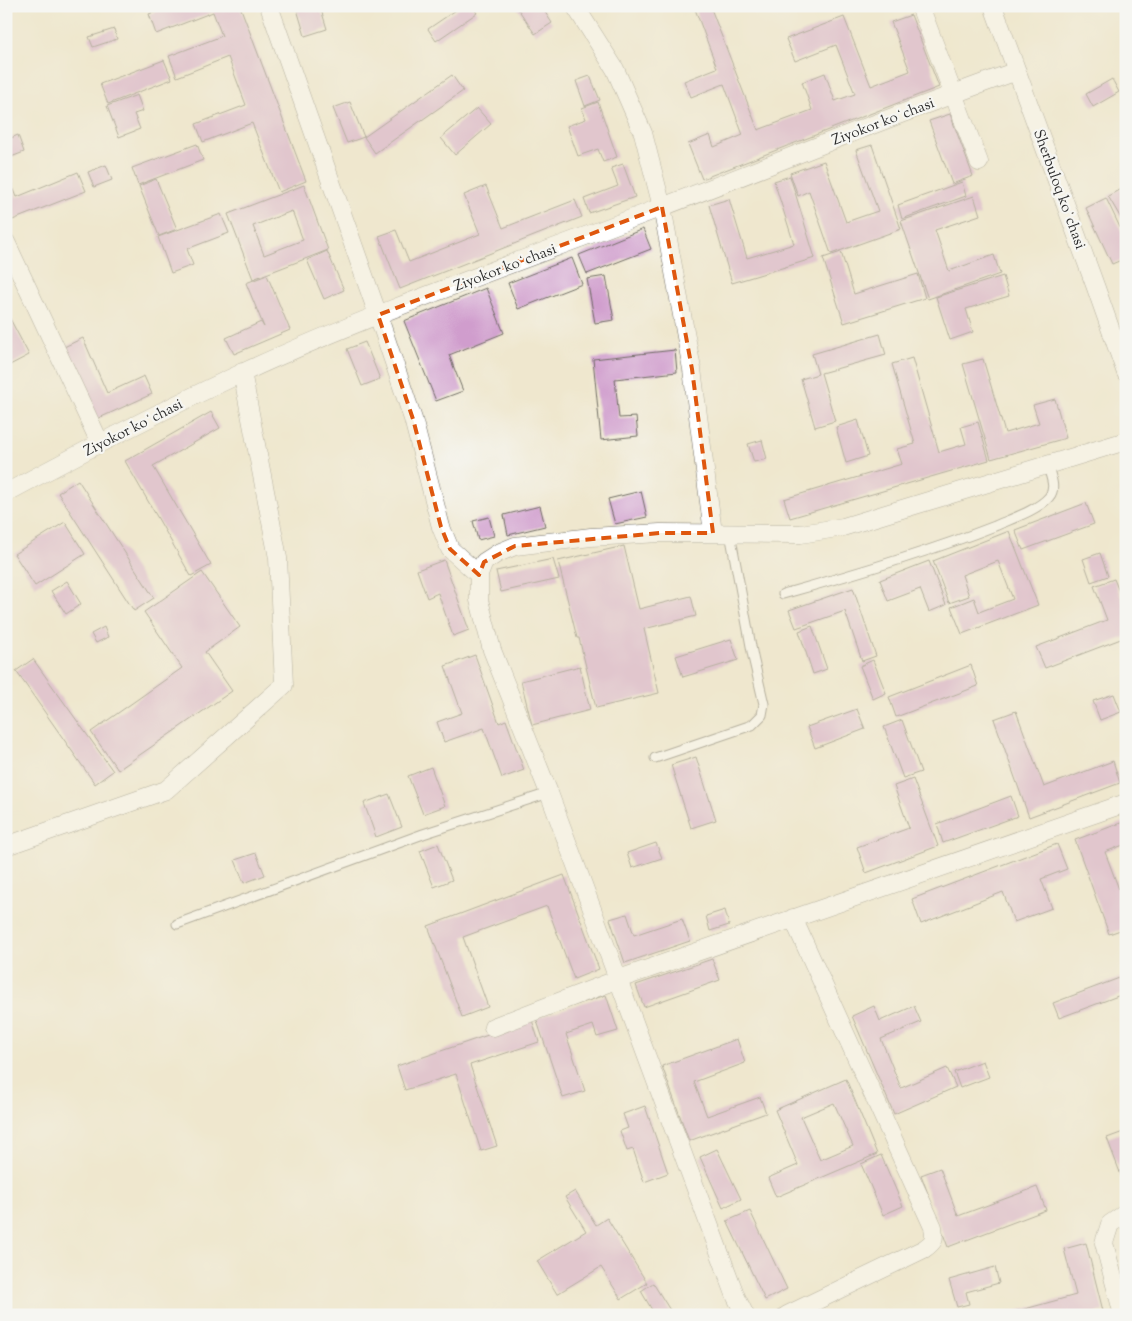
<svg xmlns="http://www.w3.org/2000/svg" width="1132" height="1321" font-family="'Sorts Mill Goudy',serif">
<rect width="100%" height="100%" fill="#f6f6f2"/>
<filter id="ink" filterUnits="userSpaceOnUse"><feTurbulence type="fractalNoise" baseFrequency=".02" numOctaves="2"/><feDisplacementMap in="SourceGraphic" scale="10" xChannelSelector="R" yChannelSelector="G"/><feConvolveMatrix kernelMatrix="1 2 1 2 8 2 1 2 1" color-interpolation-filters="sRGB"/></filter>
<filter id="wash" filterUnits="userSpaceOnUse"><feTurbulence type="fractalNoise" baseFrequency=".0096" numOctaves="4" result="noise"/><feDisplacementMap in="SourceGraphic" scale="20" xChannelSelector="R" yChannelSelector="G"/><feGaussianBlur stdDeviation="1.12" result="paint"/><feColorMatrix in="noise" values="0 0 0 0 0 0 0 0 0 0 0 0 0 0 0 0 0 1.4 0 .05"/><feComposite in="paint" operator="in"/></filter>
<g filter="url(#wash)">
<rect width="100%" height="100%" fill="#efe7ce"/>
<g id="blocks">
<path fill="#d09dcd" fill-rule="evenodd" d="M 169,6 L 240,6 L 306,181 L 279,192 L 252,123 L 203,142 L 196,124 L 246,105 L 228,57 L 177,77 L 169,56 L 222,36 L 213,12 L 156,34 L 149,14 Z
M 296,6 L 320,6 L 327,29 L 305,36 Z
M 462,6 L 472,6 L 477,13 L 436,41 L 428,29 Z
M 516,6 L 541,6 L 552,23 L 535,34 Z
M 701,6 L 710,6 L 758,130 L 812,110 L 802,82 L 825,73 L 835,101 L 855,94 L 836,45 L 795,61 L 786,39 L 844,17 L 871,86 L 910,71 L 891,22 L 911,15 L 939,87 L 702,179 L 688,144 L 710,135 L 714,147 L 743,135 L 724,84 L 691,97 L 684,81 L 717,68 L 695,9 Z
M 114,29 L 117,39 L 93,47 L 89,37 Z
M 164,60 L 172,79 L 108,104 L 100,84 Z
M 452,75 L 463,91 L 375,153 L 364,137 Z
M 590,76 L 600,100 L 585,106 L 576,81 Z
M 1112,79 L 1119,92 L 1093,107 L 1086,94 Z
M 137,95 L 143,111 L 134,114 L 140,129 L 119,137 L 107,106 Z
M 350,102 L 364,137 L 347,143 L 333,108 Z
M 598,102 L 617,157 L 603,162 L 598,149 L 578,156 L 567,126 L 586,119 L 582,108 Z
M 477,108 L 491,124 L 455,155 L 441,138 Z
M 950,114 L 973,176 L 952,184 L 929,121 Z
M 18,135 L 24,152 L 6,159 L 6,140 Z
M 197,144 L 203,160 L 138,185 L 132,168 Z
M 872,145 L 901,229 L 831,254 L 809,191 L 798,196 L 790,173 L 824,161 L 846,222 L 878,211 L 856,150 Z
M 623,164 L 635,197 L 589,213 L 584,199 L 618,186 L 611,168 Z
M 106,165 L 112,180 L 94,187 L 88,172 Z
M 6,170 L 17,197 L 78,172 L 86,191 L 10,221 L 6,211 Z
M 790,176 L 815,258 L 732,283 L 709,205 L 729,199 L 747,258 L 794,244 L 774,181 Z
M 156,179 L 177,229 L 159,236 L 139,186 Z
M 962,182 L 966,196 L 902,219 L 898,205 Z
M 304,185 L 328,250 L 253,279 L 228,214 ZM 292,211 L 303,240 L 264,255 L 253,226 Z
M 486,186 L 503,228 L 575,200 L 582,217 L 400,289 L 379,236 L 396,230 L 409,262 L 480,234 L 464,195 Z
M 1126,186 L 1126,218 L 1122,220 L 1108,196 Z
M 974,196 L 980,215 L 935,230 L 949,271 L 994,255 L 1000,274 L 928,299 L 901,221 Z
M 1106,198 L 1126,240 L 1126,258 L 1112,264 L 1086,208 Z
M 221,214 L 229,233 L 187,249 L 193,265 L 171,273 L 158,237 Z
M 643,229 L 651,249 L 587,274 L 579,255 Z
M 327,251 L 344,290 L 324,299 L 307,260 Z
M 841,252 L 854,294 L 918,274 L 925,298 L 844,323 L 823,258 Z
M 572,258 L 582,284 L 518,309 L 508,283 Z
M 267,275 L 290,330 L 234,354 L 226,338 L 261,322 L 264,327 L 246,283 Z
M 606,276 L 614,320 L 595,323 L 587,279 Z
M 1003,276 L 1009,296 L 966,309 L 973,332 L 950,340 L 936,297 Z
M 486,288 L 504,333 L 449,355 L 463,391 L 436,401 L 404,321 Z
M 6,311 L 29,355 L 6,367 Z
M 880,334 L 886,355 L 821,373 L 835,421 L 815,427 L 801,379 L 818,374 L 812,354 Z
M 83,338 L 107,393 L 144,376 L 152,394 L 97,419 L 64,347 Z
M 365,342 L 380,379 L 362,386 L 347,349 Z
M 675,350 L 677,372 L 615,379 L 619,418 L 636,417 L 638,436 L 601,440 L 593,359 Z
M 912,358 L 939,452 L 966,444 L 961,427 L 978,422 L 989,460 L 790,518 L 784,499 L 902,464 L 897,449 L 915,444 L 892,364 Z
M 983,359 L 1005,433 L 1039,423 L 1033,405 L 1055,399 L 1066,438 L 991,459 L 963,364 Z
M 211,412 L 220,428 L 153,466 L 211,565 L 191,576 L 125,461 Z
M 858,420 L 868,456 L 846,463 L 836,427 Z
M 762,440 L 767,459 L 754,462 L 748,444 Z
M 78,480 L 154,598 L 134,611 L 58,493 Z
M 641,491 L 647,517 L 615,524 L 608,499 Z
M 1086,503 L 1094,524 L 1023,550 L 1015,530 Z
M 540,506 L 545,526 L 508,535 L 504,515 Z
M 489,517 L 494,536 L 478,540 L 473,521 Z
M 65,522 L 85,554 L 35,586 L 14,554 Z
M 1009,531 L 1038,605 L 962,634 L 951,607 L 974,598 L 979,612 L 1013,599 L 998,561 L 962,575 L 969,596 L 949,603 L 933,561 Z
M 624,546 L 639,609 L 691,596 L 696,616 L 644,629 L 659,693 L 596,708 L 579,638 L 577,638 L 558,561 Z
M 1100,553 L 1108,576 L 1091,582 L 1083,559 Z
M 553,559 L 559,579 L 501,592 L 496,571 Z
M 444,560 L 469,630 L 453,636 L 438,593 L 427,598 L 417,570 Z
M 929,561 L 946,605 L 929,612 L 920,589 L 888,601 L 880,580 Z
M 202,572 L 240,627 L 205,652 L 232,691 L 118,770 L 91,732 L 182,668 L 144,612 Z
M 1114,579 L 1126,609 L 1126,637 L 1045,668 L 1036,647 L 1107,620 L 1094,586 Z
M 67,581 L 81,604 L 66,614 L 51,591 Z
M 853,588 L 876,656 L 862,661 L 845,611 L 796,628 L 789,610 Z
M 812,626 L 827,669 L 813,674 L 799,631 Z
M 104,627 L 108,637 L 96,643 L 91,634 Z
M 731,639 L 738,660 L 683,677 L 676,656 Z
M 475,655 L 499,723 L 506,720 L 524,770 L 502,778 L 484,728 L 444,742 L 437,722 L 462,713 L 445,666 Z
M 33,659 L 113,771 L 95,784 L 16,671 Z
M 873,660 L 886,693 L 873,699 L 860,666 Z
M 971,665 L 978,686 L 896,717 L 889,697 Z
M 580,666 L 590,710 L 532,725 L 521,681 Z
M 1114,694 L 1121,712 L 1100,720 L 1093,701 Z
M 857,709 L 865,729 L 815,748 L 807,727 Z
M 1016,711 L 1044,787 L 1113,761 L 1120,783 L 1029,817 L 994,719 Z
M 902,720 L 921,772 L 903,778 L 884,727 Z
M 696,757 L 716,820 L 691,828 L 671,765 Z
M 431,767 L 445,806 L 423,814 L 408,776 Z
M 913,779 L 938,846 L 866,873 L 857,847 L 909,828 L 894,786 Z
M 389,794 L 402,827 L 376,837 L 364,803 Z
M 1011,796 L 1018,816 L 943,843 L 937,824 Z
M 1126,821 L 1126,844 L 1105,852 L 1126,908 L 1126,928 L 1109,934 L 1075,840 Z
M 656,843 L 662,858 L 632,868 L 627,853 Z
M 438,844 L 452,880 L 434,887 L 420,851 Z
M 1057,844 L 1067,869 L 1041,879 L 1052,908 L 1014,922 L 1003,892 L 921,924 L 912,899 Z
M 256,853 L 265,875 L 244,883 L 235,860 Z
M 564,875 L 599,969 L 574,979 L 547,906 L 463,937 L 488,1007 L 462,1017 L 428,926 Z
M 725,910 L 729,925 L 710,931 L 706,916 Z
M 627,914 L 634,935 L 682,919 L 690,941 L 625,963 L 610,919 Z
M 712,959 L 720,980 L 644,1007 L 636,985 Z
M 1122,977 L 1126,986 L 1126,993 L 1059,1018 L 1053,1003 Z
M 606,995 L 618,1031 L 597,1037 L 593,1025 L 566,1034 L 585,1091 L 563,1098 L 536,1018 Z
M 874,1006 L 880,1021 L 914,1006 L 921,1022 L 881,1039 L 901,1088 L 947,1068 L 956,1087 L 894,1114 L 852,1016 Z
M 532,1020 L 539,1042 L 470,1065 L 497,1146 L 481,1151 L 456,1074 L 405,1090 L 397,1066 Z
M 737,1039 L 745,1063 L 694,1082 L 707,1116 L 760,1097 L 766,1113 L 689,1141 L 662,1066 Z
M 983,1061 L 989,1077 L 960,1088 L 954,1072 Z
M 846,1079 L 877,1154 L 776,1197 L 768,1178 L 798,1165 L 775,1110 ZM 834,1103 L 853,1146 L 820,1160 L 801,1117 Z
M 645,1106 L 668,1173 L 644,1182 L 633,1149 L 627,1151 L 620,1131 L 628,1128 L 623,1114 Z
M 1126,1131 L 1126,1176 L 1122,1178 L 1107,1138 Z
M 717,1149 L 741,1199 L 723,1208 L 700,1157 Z
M 881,1155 L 903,1206 L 883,1215 L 861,1164 Z
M 940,1168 L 958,1216 L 1037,1187 L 1046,1210 L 948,1247 L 921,1175 Z
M 575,1191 L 596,1225 L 607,1218 L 647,1283 L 621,1299 L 601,1267 L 557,1294 L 537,1261 L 586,1231 L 565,1197 Z
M 750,1211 L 787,1289 L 765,1300 L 727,1221 Z
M 1086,1243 L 1103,1311 L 1090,1315 L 1003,1315 L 1076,1295 L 1064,1249 Z
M 995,1267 L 999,1283 L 966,1292 L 969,1304 L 957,1307 L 949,1280 Z
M 653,1283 L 673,1315 L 655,1315 L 641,1291 Z"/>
</g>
</g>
<g filter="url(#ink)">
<use href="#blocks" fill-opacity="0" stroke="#706d64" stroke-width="1"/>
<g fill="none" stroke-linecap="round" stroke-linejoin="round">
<defs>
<path id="service" d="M 783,594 C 855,574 926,553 995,526 C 1011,519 1038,510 1049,497 C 1057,488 1050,475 1047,464
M 655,758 L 752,725 L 762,715 L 764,704 L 753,657 L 730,533
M 177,924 L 423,834 L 549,793"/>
<path id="minor" d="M 269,6 L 378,315 L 413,419 L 441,527 L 450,549 L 479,575
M 575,6 L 615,69 L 643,133 L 662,207 L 692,369 L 713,533
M 920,6 L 979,162
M 993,6 L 1096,288 L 1126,373
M 6,242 L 100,443
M 6,493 C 84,451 162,410 242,373 C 378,310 522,261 662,207 C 780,162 897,113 1017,71
M 6,846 L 166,790 L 284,685 L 278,558 L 242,372
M 493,1027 L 619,979 L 1126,803
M 745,1315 L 736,1297 L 549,793 L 492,650 L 479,600 L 479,575 L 484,562 L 498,553 L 515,546 L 591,537 L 660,533 L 801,534 L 843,527 L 1126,441
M 787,1315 L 924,1249 C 935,1241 935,1240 933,1227 L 793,918
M 1123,1315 L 1104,1243 L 1110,1224 L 1126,1213"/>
</defs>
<use href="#service" stroke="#706d64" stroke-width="11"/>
<use href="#minor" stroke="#706d64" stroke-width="19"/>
<use href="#service" stroke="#fff" stroke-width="9"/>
<use href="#minor" stroke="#fff" stroke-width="18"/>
</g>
</g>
<path d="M0 0H1132V1321H0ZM 662,207 L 692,369 L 713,533 L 660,533 L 515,546 L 484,562 L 479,575 L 450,549 L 441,527 L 413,419 L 378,315 Z" fill="#efe7ce" fill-opacity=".55" fill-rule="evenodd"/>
<path fill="none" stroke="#df570e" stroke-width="4" stroke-dasharray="10 6" stroke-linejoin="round" d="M 662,207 L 692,369 L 713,533 L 660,533 L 515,546 L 484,562 L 479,575 L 450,549 L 441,527 L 413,419 L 378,315 Z"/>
<g text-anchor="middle" stroke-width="4.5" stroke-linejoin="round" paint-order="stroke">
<g font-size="15" fill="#2b2b2b" stroke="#f6f6f2">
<text transform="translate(883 121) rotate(-21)" y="5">Ziyokor koʻchasi</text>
<text transform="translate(1060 189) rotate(70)" y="5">Sherbuloq koʻchasi</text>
<text transform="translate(505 267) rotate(-21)" y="5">Ziyokor koʻchasi</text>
<text transform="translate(133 427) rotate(-27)" y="5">Ziyokor koʻchasi</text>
</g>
</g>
<rect width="1132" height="1321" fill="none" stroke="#f6f6f2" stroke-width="25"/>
</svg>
